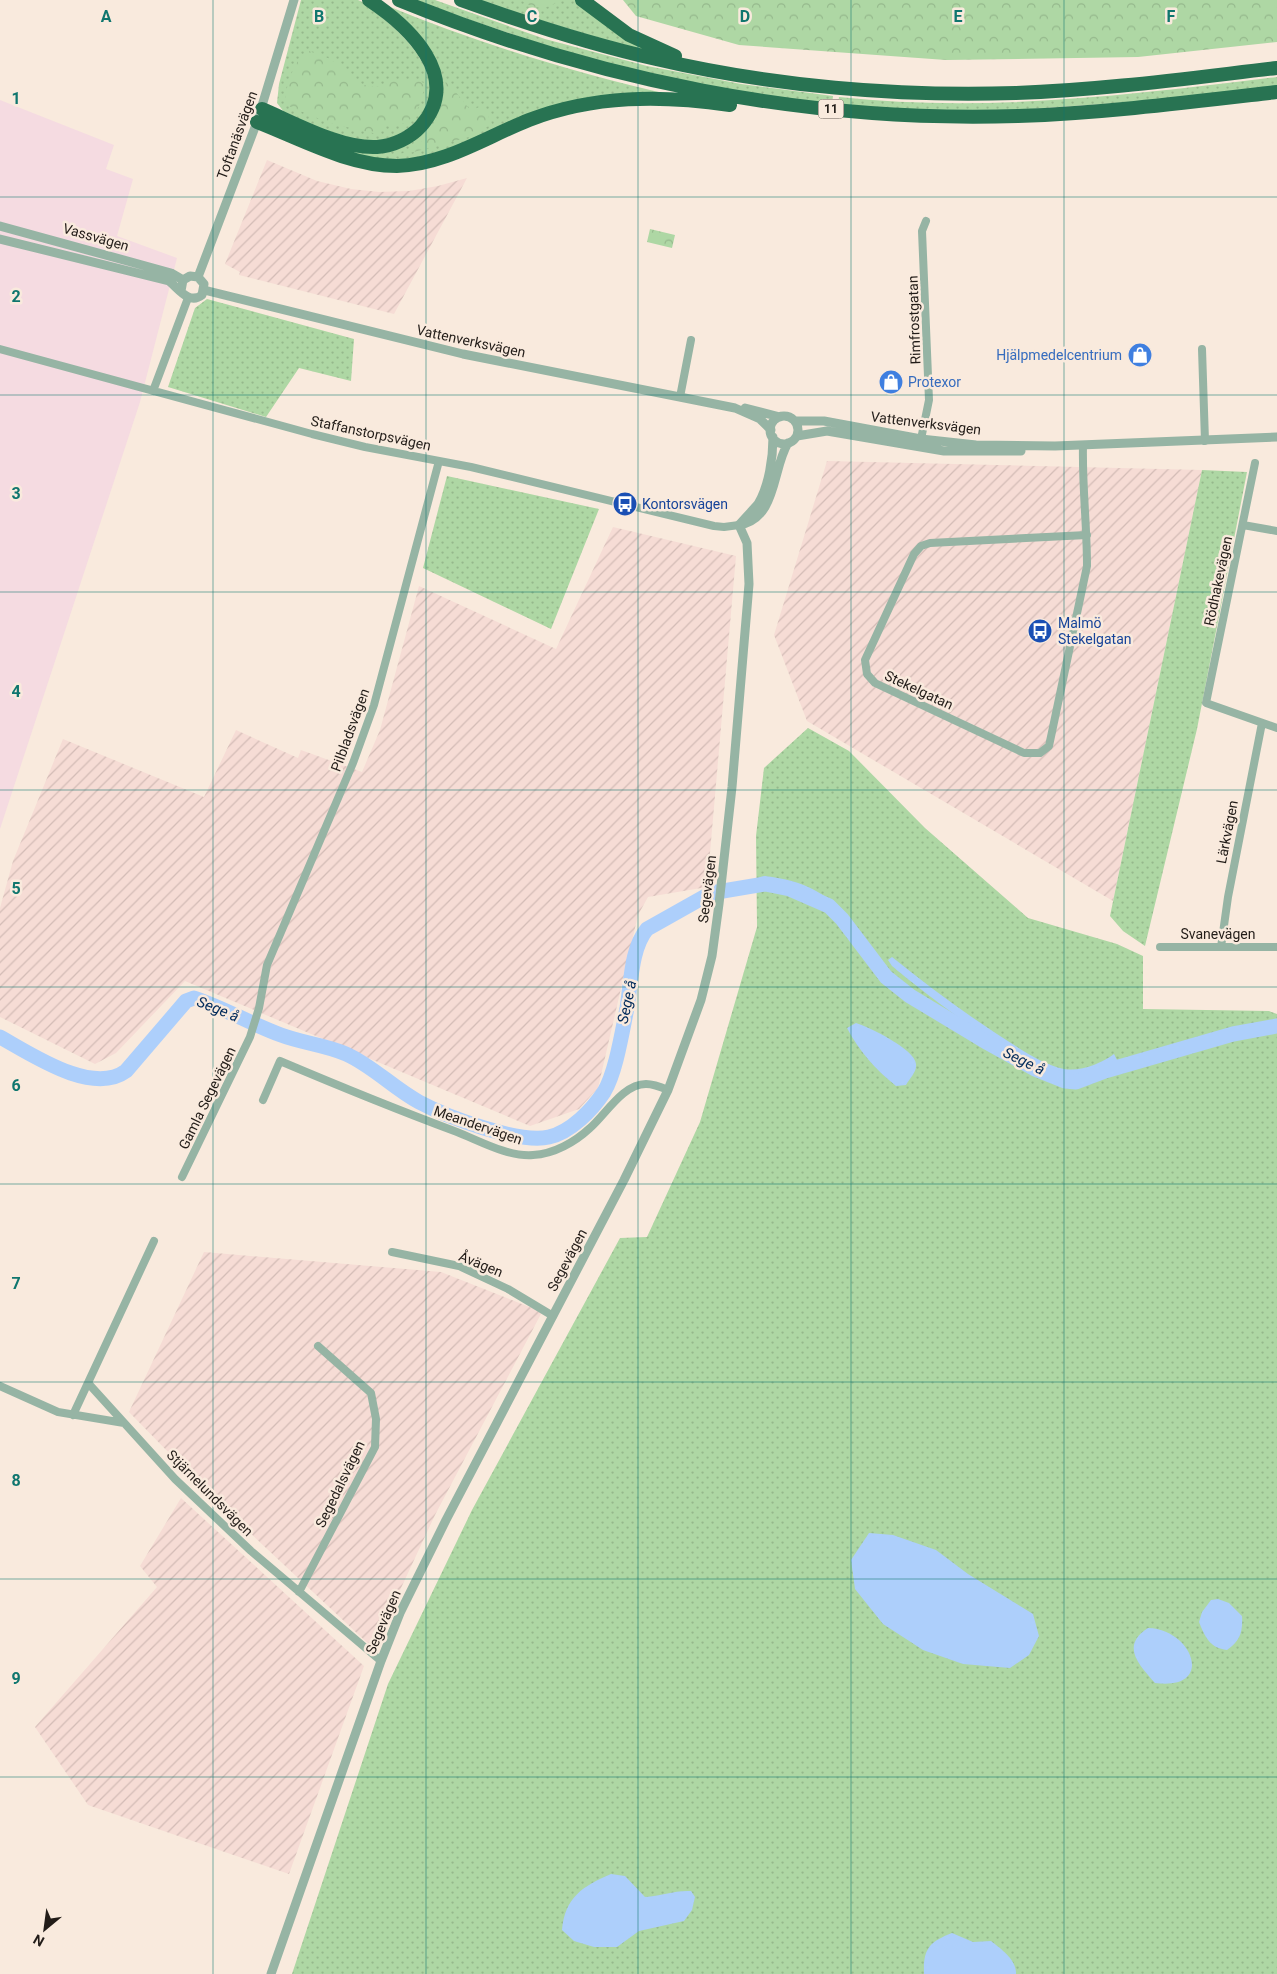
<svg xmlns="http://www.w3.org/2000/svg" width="1277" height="1974" font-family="Roboto,sans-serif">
<defs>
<pattern id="industrial-furrows" width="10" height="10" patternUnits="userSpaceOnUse" patternTransform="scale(1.25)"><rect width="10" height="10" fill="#f6dcd5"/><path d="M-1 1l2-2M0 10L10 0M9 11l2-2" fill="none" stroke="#d3bcb6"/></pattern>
<pattern id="grass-dots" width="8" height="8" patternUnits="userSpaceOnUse" patternTransform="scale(1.25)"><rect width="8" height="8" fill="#aed7a4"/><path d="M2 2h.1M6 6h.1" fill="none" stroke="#95b88c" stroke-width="1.8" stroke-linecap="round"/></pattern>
<pattern id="forest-crowns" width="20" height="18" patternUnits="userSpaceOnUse" patternTransform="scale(1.25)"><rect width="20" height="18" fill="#aed7a4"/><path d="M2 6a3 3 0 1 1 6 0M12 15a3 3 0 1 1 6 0" fill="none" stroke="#95b88c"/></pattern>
</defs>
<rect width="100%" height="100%" fill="#f9eadd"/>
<path fill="#f5dbe1" d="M 0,100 L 114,145 L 106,169 L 133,179 L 117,236 L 177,258 L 140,402 L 0,829 Z"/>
<path fill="url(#industrial-furrows)" d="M 267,160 L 317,181 L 351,189 L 379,192 L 409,191 L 438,186 L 467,178 L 394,314 L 239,275 L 240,272 L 225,264 Z
M 827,461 L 1202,470 L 1113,901 L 807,721 L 774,635 Z
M 613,527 L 736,556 L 707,887 L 648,897 L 638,915 L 598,1088 L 579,1109 L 530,1126 L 185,981 L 116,1053 L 95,1064 L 0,1017 L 0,908 L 13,861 L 63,739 L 204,797 L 236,730 L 298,758 L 301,750 L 362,772 L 380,730 L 419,586 L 556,649 Z
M 204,1252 L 441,1272 L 542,1312 L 435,1515 L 388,1616 L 376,1651 L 216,1501 L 129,1412 Z
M 181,1498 L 364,1666 L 289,1874 L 88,1805 L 35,1727 L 157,1587 L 140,1566 Z"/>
<path fill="url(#grass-dots)" d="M 301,0 C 315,0 345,0 358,0 C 367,3 378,14 385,20 C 417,46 453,91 411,126 C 400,135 387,142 373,142 C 342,142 311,124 284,112 L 277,103 L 279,84 Z
M 411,0 L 435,0 L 545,39 L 647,66 L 741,84 L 833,96 L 832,105 L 739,93 L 594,62 Z
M 473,0 L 576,0 L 664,56 L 638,50 Z
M 383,4 C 477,43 572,72 671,95 L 626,94 L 428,157 L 386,161 L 348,153 L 347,149 L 406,144 L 441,88 Z
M 1277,77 L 1277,87 L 1174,99 L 986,112 L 838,106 L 839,97 C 986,113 1131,95 1277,77 Z
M 207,299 L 354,339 L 351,381 L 299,368 L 266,417 L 168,387 L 195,308 Z
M 1202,470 L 1247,472 L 1197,729 L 1145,946 L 1123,931 L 1110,916 Z
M 447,476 L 599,509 L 551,629 L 423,568 Z
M 808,728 L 849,751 L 925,828 L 1028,918 L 1117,944 L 1143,956 L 1143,1009 L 1269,1011 L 1277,1014 L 1277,1974 L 292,1974 L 388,1684 L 472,1510 L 620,1238 L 647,1237 L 700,1122 L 757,927 L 756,836 L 764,768 Z"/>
<path fill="url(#forest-crowns)" d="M 521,0 L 559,0 C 548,11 533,9 521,0 Z
M 623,0 L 1277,0 L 1277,42 L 1138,57 L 946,60 L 739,45 L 636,16 Z
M 309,51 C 316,54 325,56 331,60 C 353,74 357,92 386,85 L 389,78 C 401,83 412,77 424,83 C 424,97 417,119 402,124 C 396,127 389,126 382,126 L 377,134 L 329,123 L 286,105 C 283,91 295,56 309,51 Z
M 446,80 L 471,111 L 483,105 L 492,124 L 469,137 L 399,156 C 402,152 413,150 418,145 C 436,130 443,103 446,80 Z
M 650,229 L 675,235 L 672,248 L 647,242 Z"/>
<path fill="#adcffb" d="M 765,876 C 805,881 825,892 852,921 L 849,924 C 825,897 796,880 759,881 L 760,877 Z
M 892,957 C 926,984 960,1010 997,1034 C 1018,1047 1040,1064 1064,1069 C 1081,1072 1102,1063 1114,1054 L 1118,1062 C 1106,1066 1087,1078 1075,1077 C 1030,1076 928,996 892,966 L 888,960 Z
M 856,1023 C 869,1027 915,1049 916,1064 C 917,1072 910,1078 906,1085 L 896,1086 C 876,1070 859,1051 847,1028 Z
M 869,1533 L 893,1535 L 936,1550 L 968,1574 L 1033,1614 L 1039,1636 L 1029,1655 L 1010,1668 L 963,1664 L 923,1650 L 883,1624 L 855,1589 L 851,1560 Z
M 1218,1599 L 1229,1603 L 1242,1616 C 1243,1632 1240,1641 1227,1650 C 1210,1648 1205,1637 1199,1622 L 1202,1612 L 1211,1600 Z
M 1148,1628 C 1193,1629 1216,1691 1155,1683 C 1139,1665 1120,1646 1148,1628 Z
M 611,1874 L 625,1876 L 645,1897 C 661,1896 675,1890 691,1891 L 695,1897 L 692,1910 L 684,1921 L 639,1931 L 617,1947 L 594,1947 L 574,1941 L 562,1930 C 565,1897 583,1886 611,1874 Z
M 952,1933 L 973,1942 L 991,1941 C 1001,1949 1017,1960 1016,1974 L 924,1974 C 923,1949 929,1942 952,1933 Z"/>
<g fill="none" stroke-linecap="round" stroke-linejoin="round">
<path stroke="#adcffb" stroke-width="15" d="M 0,1037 C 31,1054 92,1096 126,1071 L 186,1001 L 194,998 C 224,1008 251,1024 281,1035 C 302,1043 326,1045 346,1054 C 373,1066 393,1088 419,1102 C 447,1117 519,1144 549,1137 C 571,1132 592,1110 604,1092 C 616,1072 622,1032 627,1008 C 631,984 631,948 647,929 L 711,893 L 765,884 L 790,889 L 829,906 L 842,919 L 886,977 L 910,996 L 988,1043 L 1035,1069 L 1065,1081 L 1076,1082 L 1105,1071 L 1233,1034 L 1277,1026"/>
<path stroke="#96b4a4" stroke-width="8" d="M 0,349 L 312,434 L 365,447 L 471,467 L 714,526 L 724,527 L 739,525
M 1202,349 L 1205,441
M 153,391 L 188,298
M 680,397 L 691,340
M 920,444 L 929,400 L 922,231 L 926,221
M 1083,445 C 1082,485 1087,525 1087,566 L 1049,746 L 1040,753 L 1024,753 L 875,683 L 867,674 L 865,660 L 914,554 L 921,546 L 930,543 L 1087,535
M 1255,463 L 1206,703 L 1277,728
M 1243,525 L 1277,531
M 1160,947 L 1277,947
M 1221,947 L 1228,897 L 1262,723
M 263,1100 L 280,1061 C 339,1086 398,1110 457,1132 C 480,1141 508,1157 533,1155 C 554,1154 575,1142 590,1128 C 606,1114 623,1084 646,1084 C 653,1084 661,1087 668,1090
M 182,1177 L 250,1037 L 259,1008 L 267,965 L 353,763 L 374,705 L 439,461
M 392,1252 L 459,1266 L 508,1289 L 553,1316
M 88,1383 L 175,1479 L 251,1551 L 381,1661
M 0,1386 L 58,1412 L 124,1423
M 73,1415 L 154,1241
M 299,1592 L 375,1447 L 376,1419 L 371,1393 L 318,1346"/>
<path stroke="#96b4a4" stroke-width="9" d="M 0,226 L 171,273 L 183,280
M 0,239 L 169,281 C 179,289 189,305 202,295 L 204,284 L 198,277 L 190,276 L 183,280 L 181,291
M 198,277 L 257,122 L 294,0
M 204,290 L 463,354 L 735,408 L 760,419 L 771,430
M 745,408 L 780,417
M770 430a14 14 0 1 1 28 0a14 14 0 1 1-28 0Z
M 795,421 L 824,421 L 921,439 L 976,445 L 1055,446 L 1277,437
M 797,436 L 827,431 L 944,451 L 1021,451
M 739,525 C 777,519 772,469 788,443
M 739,525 C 745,518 752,511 758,504 C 769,486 773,457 773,437
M 271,1974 L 381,1661 L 400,1613 L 446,1520 L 624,1180 L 668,1090 L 701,1000 L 712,956 L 719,904 L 732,787 L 749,584 L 747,543 L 739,525"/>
<path stroke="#287352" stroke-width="14" d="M 399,0 C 595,80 806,123 1018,116 C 1104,113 1191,102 1277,92
M 461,0 C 525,23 589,44 656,59 C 771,86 898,97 1016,93 C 1103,90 1190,78 1277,68
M 582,0 L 629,35 L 675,56
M 262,109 C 295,123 341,149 377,147 C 393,146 410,138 421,126 C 464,77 408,26 369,0
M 257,122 C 301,139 349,166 397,166 C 444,165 486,137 529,120 C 594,95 661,95 730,105"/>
</g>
<path fill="none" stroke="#0f766e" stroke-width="1" stroke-opacity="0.55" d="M 213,0 L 213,1974M 426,0 L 426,1974M 638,0 L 638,1974M 851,0 L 851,1974M 1064,0 L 1064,1974M 0,197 L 1277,197M 0,395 L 1277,395M 0,592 L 1277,592M 0,790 L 1277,790M 0,987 L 1277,987M 0,1184 L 1277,1184M 0,1382 L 1277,1382M 0,1579 L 1277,1579M 0,1777 L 1277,1777"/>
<defs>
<symbol id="shop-disc" viewBox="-11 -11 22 22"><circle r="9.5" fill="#3f7fe0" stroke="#f9eadd"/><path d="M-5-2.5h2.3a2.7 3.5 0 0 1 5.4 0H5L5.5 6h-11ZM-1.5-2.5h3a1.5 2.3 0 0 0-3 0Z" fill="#fff"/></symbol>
<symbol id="bus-disc" viewBox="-11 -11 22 22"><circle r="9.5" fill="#1a4fb4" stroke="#f9eadd"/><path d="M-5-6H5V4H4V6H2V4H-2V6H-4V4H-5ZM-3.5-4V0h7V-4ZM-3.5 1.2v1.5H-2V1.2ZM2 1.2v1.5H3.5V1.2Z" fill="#fff"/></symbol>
</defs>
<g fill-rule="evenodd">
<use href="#shop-disc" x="1126" y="341" width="28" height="28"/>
<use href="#shop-disc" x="877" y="368" width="28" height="28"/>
<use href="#bus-disc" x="611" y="490" width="28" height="28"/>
<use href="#bus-disc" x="1026" y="617" width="28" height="28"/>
</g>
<g text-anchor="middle" stroke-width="5" stroke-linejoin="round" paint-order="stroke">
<rect fill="#f9eadd" stroke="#625a53" stroke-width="1" x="818.5" y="99.5" width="25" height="19" rx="4"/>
<g font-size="12" font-weight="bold" fill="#221c18">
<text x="831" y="113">11</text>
</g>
<g font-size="14" fill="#221c18" stroke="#f9eadd">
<text transform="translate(237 135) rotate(-70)" y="5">Toftanäsvägen</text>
<text transform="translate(96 237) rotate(16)" y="5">Vassvägen</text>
<text transform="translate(914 320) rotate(-92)" y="5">Rimfrostgatan</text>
<text transform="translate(471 341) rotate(12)" y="5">Vattenverksvägen</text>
<text transform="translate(926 423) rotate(7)" y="5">Vattenverksvägen</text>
<text transform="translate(371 433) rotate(12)" y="5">Staffanstorpsvägen</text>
<text transform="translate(1218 581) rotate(-78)" y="5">Rödhakevägen</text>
<text transform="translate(919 690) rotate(25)" y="5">Stekelgatan</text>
<text transform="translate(350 730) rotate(-70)" y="5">Pilbladsvägen</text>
<text transform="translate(1227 832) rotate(-79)" y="5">Lärkvägen</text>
<text transform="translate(707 889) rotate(-83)" y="5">Segevägen</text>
<text x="1218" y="939">Svanevägen</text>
<text transform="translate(207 1098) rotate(-64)" y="5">Gamla Segevägen</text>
<text transform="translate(478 1125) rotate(19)" y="5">Meandervägen</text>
<text transform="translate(567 1260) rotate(-62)" y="5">Segevägen</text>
<text transform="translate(481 1264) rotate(22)" y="5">Åvägen</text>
<text transform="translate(340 1484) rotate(-64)" y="5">Segedalsvägen</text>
<text transform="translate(210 1493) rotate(45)" y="5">Stjärnelundsvägen</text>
<text transform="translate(383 1622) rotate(-67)" y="5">Segevägen</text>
</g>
<g font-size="14" fill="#366cbe" stroke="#f9eadd" text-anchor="end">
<text x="1122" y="360">Hjälpmedelcentrium</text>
<text x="908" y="387" text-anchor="start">Protexor</text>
</g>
<g font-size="14" fill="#164399" stroke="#f9eadd" text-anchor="start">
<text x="642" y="509">Kontorsvägen</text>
<text x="1058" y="628">Malmö<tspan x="1058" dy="16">Stekelgatan</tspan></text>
</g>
<g font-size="15" font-style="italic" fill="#002a5a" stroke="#f9eadd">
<text transform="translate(627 1002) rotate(-78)" y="5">Sege å</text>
<text transform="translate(218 1009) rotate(22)" y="5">Sege å</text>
<text transform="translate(1024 1061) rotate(26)" y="5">Sege å</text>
</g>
</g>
<g font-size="16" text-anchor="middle" font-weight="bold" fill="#0f766e" stroke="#f9eadd" stroke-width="5" stroke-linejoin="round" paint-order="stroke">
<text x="106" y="22">A</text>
<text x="319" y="22">B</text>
<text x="532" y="22">C</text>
<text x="745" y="22">D</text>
<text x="958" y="22">E</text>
<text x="1171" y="22">F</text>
<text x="16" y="104">1</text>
<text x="16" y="302">2</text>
<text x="16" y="499">3</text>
<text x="16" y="697">4</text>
<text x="16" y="894">5</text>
<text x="16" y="1091">6</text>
<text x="16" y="1289">7</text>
<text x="16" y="1486">8</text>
<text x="16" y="1684">9</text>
</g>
<g transform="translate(45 1929) rotate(209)" stroke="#f9eadd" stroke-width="4" paint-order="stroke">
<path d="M0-4L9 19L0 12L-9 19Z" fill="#221c18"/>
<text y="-8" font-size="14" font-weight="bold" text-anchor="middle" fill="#221c18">N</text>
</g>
</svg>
